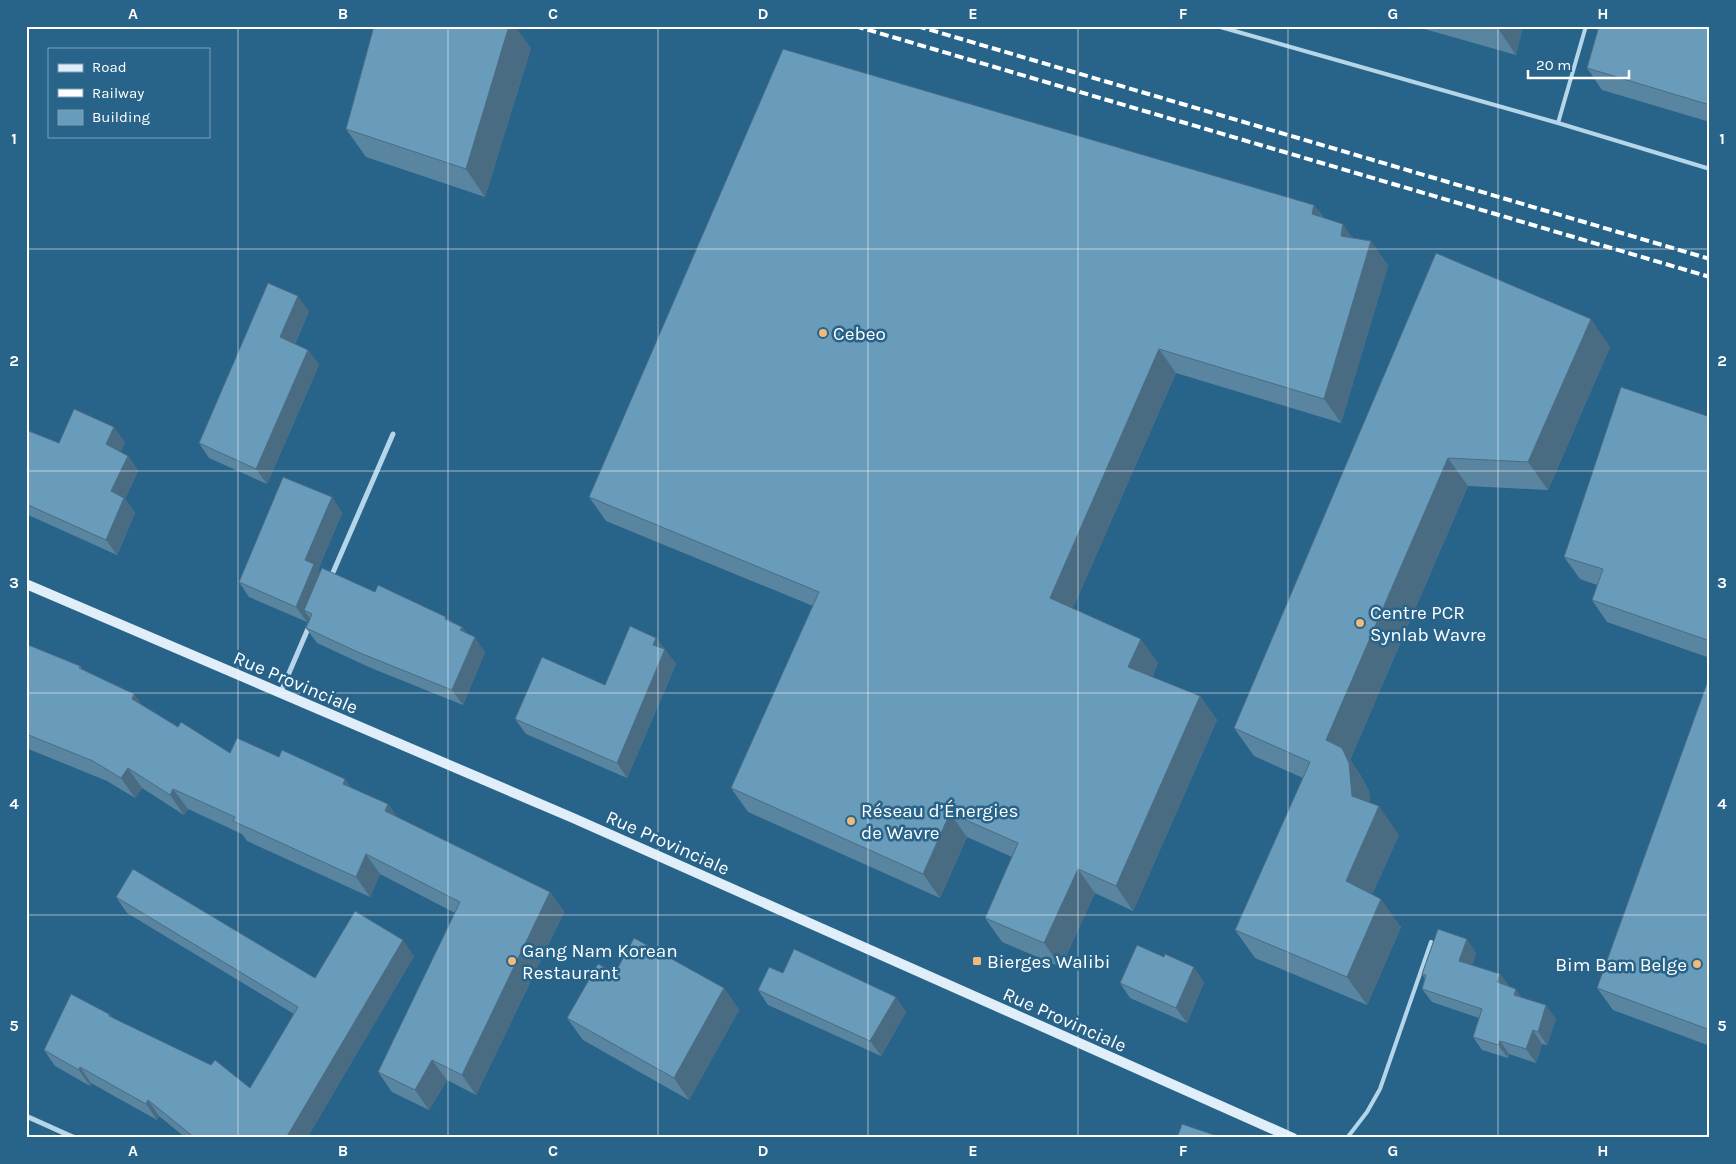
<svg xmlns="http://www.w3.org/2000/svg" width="1736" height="1164" font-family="Karla,sans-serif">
<rect width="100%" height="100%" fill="#286389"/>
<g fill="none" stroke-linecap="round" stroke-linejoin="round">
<path stroke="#b5d6e9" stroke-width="4" d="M 1217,26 L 1558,123
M 1586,26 L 1558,123 L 1710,169
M 1347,1138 L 1367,1112 L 1380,1089 L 1431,942"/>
<path stroke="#b5d6e9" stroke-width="5" d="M 331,577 L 393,434
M 280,694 L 310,624
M 26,1116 L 75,1138"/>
<path stroke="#dfeef8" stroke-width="10" d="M 26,584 L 573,818 L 1293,1138"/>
<path stroke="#fff" stroke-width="4" stroke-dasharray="9 4" stroke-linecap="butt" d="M 855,26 L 1710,277
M 917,26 L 1710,259"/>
</g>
<path fill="#5a85a1" d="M 1414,26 L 1523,26 L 1516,55 Z
M 1710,26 L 1710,122 L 1602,90 L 1587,68 Z
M 531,48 L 485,197 L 366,157 L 346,129 Z
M 1314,205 L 1324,218 L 1353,238 L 1371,241 L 1388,266 L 1341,423 L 1176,373 L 1073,608 L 1158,663 L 1152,677 L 1200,696 L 1217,720 L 1133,911 L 1095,893 L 1061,967 L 1002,942 L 985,918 L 1012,857 L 967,837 L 940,898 L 748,812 L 731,788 L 813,606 L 606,521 L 589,497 Z
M 1436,253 L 1610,347 L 1548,490 L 1468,486 L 1350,760 L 1361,776 L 1369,791 L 1370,803 L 1399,835 L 1372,894 L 1401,927 L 1367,1005 L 1255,958 L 1235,930 L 1303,778 L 1254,756 L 1234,728 Z
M 309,311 L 295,344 L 308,350 L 319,365 L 267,484 L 209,458 L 199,443 Z
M 1710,417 L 1710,658 L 1607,622 L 1592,600 L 1597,585 L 1580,579 L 1564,557 Z
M 26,430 L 59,443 L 125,442 L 120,452 L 128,456 L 138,471 L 125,499 L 135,513 L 117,555 L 26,514 Z
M 332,497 L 342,513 L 318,570 L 320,573 L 375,592 L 449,620 L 462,627 L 467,633 L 485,652 L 463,705 L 371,668 L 317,643 L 306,628 L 310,619 L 309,617 L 307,622 L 249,597 L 239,582 Z
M 656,638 L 676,664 L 627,778 L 526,734 L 515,719 L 605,685 Z
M 26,644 L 80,666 L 82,669 L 134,694 L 141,704 L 178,727 L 230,753 L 279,757 L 345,779 L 351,788 L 388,804 L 397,817 L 550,892 L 564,912 L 476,1095 L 447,1080 L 429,1110 L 392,1092 L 378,1072 L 455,913 L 380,874 L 370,897 L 247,841 L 242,834 L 188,809 L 184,815 L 142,788 L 135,798 L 107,781 L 26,748 Z
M 1710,675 L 1710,1046 L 1613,1010 L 1597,988 Z
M 116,897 L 315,978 L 414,956 L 307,1138 L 186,1138 L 159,1116 L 157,1120 L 91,1083 L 90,1086 L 55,1066 L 44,1050 L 109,1014 L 112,1017 L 250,1088 L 294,1014 L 127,913 Z
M 1476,953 L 1472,965 L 1500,974 L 1509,986 L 1522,998 L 1556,1019 L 1547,1045 L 1542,1044 L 1536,1063 L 1509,1054 L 1508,1058 L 1482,1050 L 1473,1037 L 1479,1018 L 1432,1002 L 1422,989 L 1425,979 L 1422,974 Z
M 615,973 L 724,988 L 739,1010 L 689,1100 L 583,1040 L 567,1018 Z
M 783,973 L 906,1012 L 881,1056 L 768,1005 L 758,990 Z
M 1204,982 L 1187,1023 L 1130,998 L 1120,983 Z"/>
<path fill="#4a6c83" d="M 509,26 L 515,26 L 531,48 L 485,197 L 466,169 Z
M 1497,26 L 1523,26 L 1516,55 L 1497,27 Z
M 1314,205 L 1331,229 L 1312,214 Z
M 1343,224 L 1360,249 L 1341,236 Z
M 1371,241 L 1388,266 L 1341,423 L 1324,399 Z
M 298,296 L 309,311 L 291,352 L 280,337 Z
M 1591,319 L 1610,347 L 1548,490 L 1528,462 Z
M 1159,349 L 1176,373 L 1067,622 L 1050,598 Z
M 308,350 L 319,365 L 267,484 L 256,469 Z
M 114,427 L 125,442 L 117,460 L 106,444 Z
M 128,456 L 138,471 L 125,499 L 135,513 L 117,555 L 106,540 L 111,491 Z
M 1448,458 L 1468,486 L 1350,760 L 1361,776 L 1369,791 L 1372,823 L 1379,806 L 1399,835 L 1366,909 L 1346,881 L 1352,796 L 1326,740 Z
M 332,497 L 342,513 L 318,570 L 325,580 L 304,610 L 309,617 L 307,622 L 296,607 L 305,560 Z
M 462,627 L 473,641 L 475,637 L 485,652 L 463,705 L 452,690 L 460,630 Z
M 656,638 L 665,650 L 665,649 L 676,664 L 627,778 L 617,763 L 653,645 Z
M 1141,639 L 1158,663 L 1145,691 L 1128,667 Z
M 134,694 L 148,714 L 132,699 Z
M 1200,696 L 1217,720 L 1133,911 L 1116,886 Z
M 128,768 L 142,788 L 135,798 L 121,778 Z
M 345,779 L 359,800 L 343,784 Z
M 173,789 L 188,809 L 184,815 L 170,795 Z
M 388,804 L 402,824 L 385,811 Z
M 950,813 L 967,837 L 940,898 L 923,874 Z
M 366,854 L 380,874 L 370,897 L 356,877 Z
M 1078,869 L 1095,893 L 1061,967 L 1044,943 Z
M 550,892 L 564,912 L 476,1095 L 462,1075 Z
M 1381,899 L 1401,927 L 1367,1005 L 1347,977 Z
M 1467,939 L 1476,953 L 1469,974 L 1459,961 Z
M 403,940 L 414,956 L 307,1138 L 286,1138 Z
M 1194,967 L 1204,982 L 1187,1023 L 1176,1008 Z
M 1500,974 L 1510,988 L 1497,982 Z
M 724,988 L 739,1010 L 689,1100 L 674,1078 Z
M 1516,989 L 1525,1002 L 1514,995 Z
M 896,997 L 906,1012 L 881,1056 L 870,1041 Z
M 1546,1005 L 1556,1019 L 1547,1045 L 1538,1032 Z
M 1533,1030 L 1542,1044 L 1536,1063 L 1526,1049 Z
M 1500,1041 L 1509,1054 L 1508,1058 L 1498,1045 Z
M 432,1060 L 447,1080 L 429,1110 L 415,1090 Z
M 80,1067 L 91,1083 L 90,1086 L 79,1070 Z
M 148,1100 L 159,1116 L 157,1120 L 146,1104 Z"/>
<path fill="#699bbb" stroke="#4a6c83" d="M 374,26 L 509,26 L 466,169 L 346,129 Z
M 1599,26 L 1710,26 L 1710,105 L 1587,68 Z
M 783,49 L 1314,205 L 1312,214 L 1343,224 L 1341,236 L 1371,241 L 1324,399 L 1159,349 L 1050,598 L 1141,639 L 1128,667 L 1200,696 L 1116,886 L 1078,869 L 1044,943 L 985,918 L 1018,843 L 950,813 L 923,874 L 731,788 L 819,592 L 589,497 Z
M 1436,253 L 1591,319 L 1528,462 L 1448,458 L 1326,740 L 1342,748 L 1349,763 L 1352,796 L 1379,806 L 1346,881 L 1381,899 L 1347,977 L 1235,930 L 1310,762 L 1234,728 Z
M 268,283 L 298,296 L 280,337 L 308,350 L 256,469 L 199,443 Z
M 1621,387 L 1710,417 L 1710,641 L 1592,600 L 1603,569 L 1564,557 Z
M 74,409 L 114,427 L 106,444 L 128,456 L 111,491 L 124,498 L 106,540 L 26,504 L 26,430 L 59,443 Z
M 283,477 L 332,497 L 305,560 L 314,564 L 296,607 L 239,582 Z
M 322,568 L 375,592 L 378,585 L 446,617 L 445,619 L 462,627 L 460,630 L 475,637 L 452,690 L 360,653 L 306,628 L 312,614 L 304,610 Z
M 630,626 L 656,638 L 653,645 L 665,649 L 617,763 L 515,719 L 542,657 L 605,685 Z
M 26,644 L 80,666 L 79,668 L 134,694 L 132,699 L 178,727 L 181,722 L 230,753 L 237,738 L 279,757 L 282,750 L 345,779 L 343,784 L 388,804 L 385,811 L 550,892 L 462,1075 L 432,1060 L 415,1090 L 378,1072 L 460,902 L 366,854 L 356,877 L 233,821 L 235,817 L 173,789 L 170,795 L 128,768 L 121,778 L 93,761 L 26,734 Z
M 1710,675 L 1710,1030 L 1597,988 Z
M 133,869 L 315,978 L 355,911 L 403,940 L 286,1138 L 195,1138 L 148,1100 L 146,1104 L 80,1067 L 79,1070 L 44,1050 L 71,994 L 109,1014 L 109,1016 L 211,1065 L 215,1060 L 250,1088 L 298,1007 L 116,897 Z
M 1438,929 L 1467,939 L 1459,961 L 1500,974 L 1497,982 L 1516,989 L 1514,995 L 1546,1005 L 1538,1032 L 1533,1030 L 1526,1049 L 1500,1041 L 1498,1045 L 1473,1037 L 1482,1009 L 1422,989 L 1426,975 L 1422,974 Z
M 634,938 L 724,988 L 674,1078 L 567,1018 L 598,964 L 615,973 Z
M 1137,945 L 1164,957 L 1165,954 L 1194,967 L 1176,1008 L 1120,983 Z
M 794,949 L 896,997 L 870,1041 L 758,990 L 769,967 L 783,973 Z
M 1182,1124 L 1223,1138 L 1177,1138 Z"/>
<path fill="none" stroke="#fff" stroke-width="1" stroke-opacity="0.55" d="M 238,26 L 238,1138M 448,26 L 448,1138M 658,26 L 658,1138M 868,26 L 868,1138M 1078,26 L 1078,1138M 1288,26 L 1288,1138M 1498,26 L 1498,1138M 26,249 L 1710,249M 26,471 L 1710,471M 26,693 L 1710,693M 26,915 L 1710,915"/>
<g fill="#f1ba7b" stroke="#286389" stroke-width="2">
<circle cx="823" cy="333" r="5"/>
<circle cx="1360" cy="623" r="5"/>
<circle cx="851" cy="821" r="5"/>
<circle cx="512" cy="961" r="5"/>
<rect x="972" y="956" width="10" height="10" rx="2.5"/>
<circle cx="1697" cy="964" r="5"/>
</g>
<g text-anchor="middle" stroke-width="5" stroke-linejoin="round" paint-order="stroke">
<g font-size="19" fill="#fff" stroke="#286389" text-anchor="start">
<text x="833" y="340">Cebeo</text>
<text x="1370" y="619">Centre PCR<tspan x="1370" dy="22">Synlab Wavre</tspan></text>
<text x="861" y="817">Réseau d’Énergies<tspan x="861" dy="22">de Wavre</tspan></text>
<text x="522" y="957">Gang Nam Korean<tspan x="522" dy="22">Restaurant</tspan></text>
<text x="987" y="968">Bierges Walibi</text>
<text x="1687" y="971" text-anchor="end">Bim Bam Belge</text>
</g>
<g font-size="19" fill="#fff" stroke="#286389">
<text transform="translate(296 682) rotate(23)" y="7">Rue Provinciale</text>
<text transform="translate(668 842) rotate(24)" y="7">Rue Provinciale</text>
<text transform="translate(1065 1019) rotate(24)" y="7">Rue Provinciale</text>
</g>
</g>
<rect width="1736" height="1164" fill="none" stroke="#286389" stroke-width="55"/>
<rect x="48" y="48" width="162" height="90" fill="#286389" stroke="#7ea1b8"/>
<rect x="58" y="64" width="25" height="8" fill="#dfeef8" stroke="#7ea1b8"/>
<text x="92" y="72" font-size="15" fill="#ffffff">Road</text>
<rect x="58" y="89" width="25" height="8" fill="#ffffff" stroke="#7ea1b8"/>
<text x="92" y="98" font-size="15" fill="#ffffff">Railway</text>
<rect x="58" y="110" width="25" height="15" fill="#699bbb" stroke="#7ea1b8"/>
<text x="92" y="122" font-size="15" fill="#ffffff">Building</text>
<path d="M1528 70v8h101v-8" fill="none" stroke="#ffffff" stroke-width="2.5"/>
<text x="1536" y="70" font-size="15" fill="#ffffff" stroke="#286389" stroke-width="4" paint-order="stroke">20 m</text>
<rect x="28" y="28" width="1680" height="1108" fill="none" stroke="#fff" stroke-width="2"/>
<g font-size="16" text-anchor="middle" font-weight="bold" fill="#fff">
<text x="133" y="19">A</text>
<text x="343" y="19">B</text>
<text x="553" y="19">C</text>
<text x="763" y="19">D</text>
<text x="973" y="19">E</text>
<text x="1183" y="19">F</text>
<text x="1393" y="19">G</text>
<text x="1603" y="19">H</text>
<text x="14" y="144">1</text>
<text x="1722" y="144">1</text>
<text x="14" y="366">2</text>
<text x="1722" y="366">2</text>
<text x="14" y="588">3</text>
<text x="1722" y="588">3</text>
<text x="14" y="809">4</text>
<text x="1722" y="809">4</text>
<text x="14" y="1031">5</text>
<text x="1722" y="1031">5</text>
<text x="133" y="1156">A</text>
<text x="343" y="1156">B</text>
<text x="553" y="1156">C</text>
<text x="763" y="1156">D</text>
<text x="973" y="1156">E</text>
<text x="1183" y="1156">F</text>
<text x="1393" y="1156">G</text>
<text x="1603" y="1156">H</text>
</g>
</svg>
